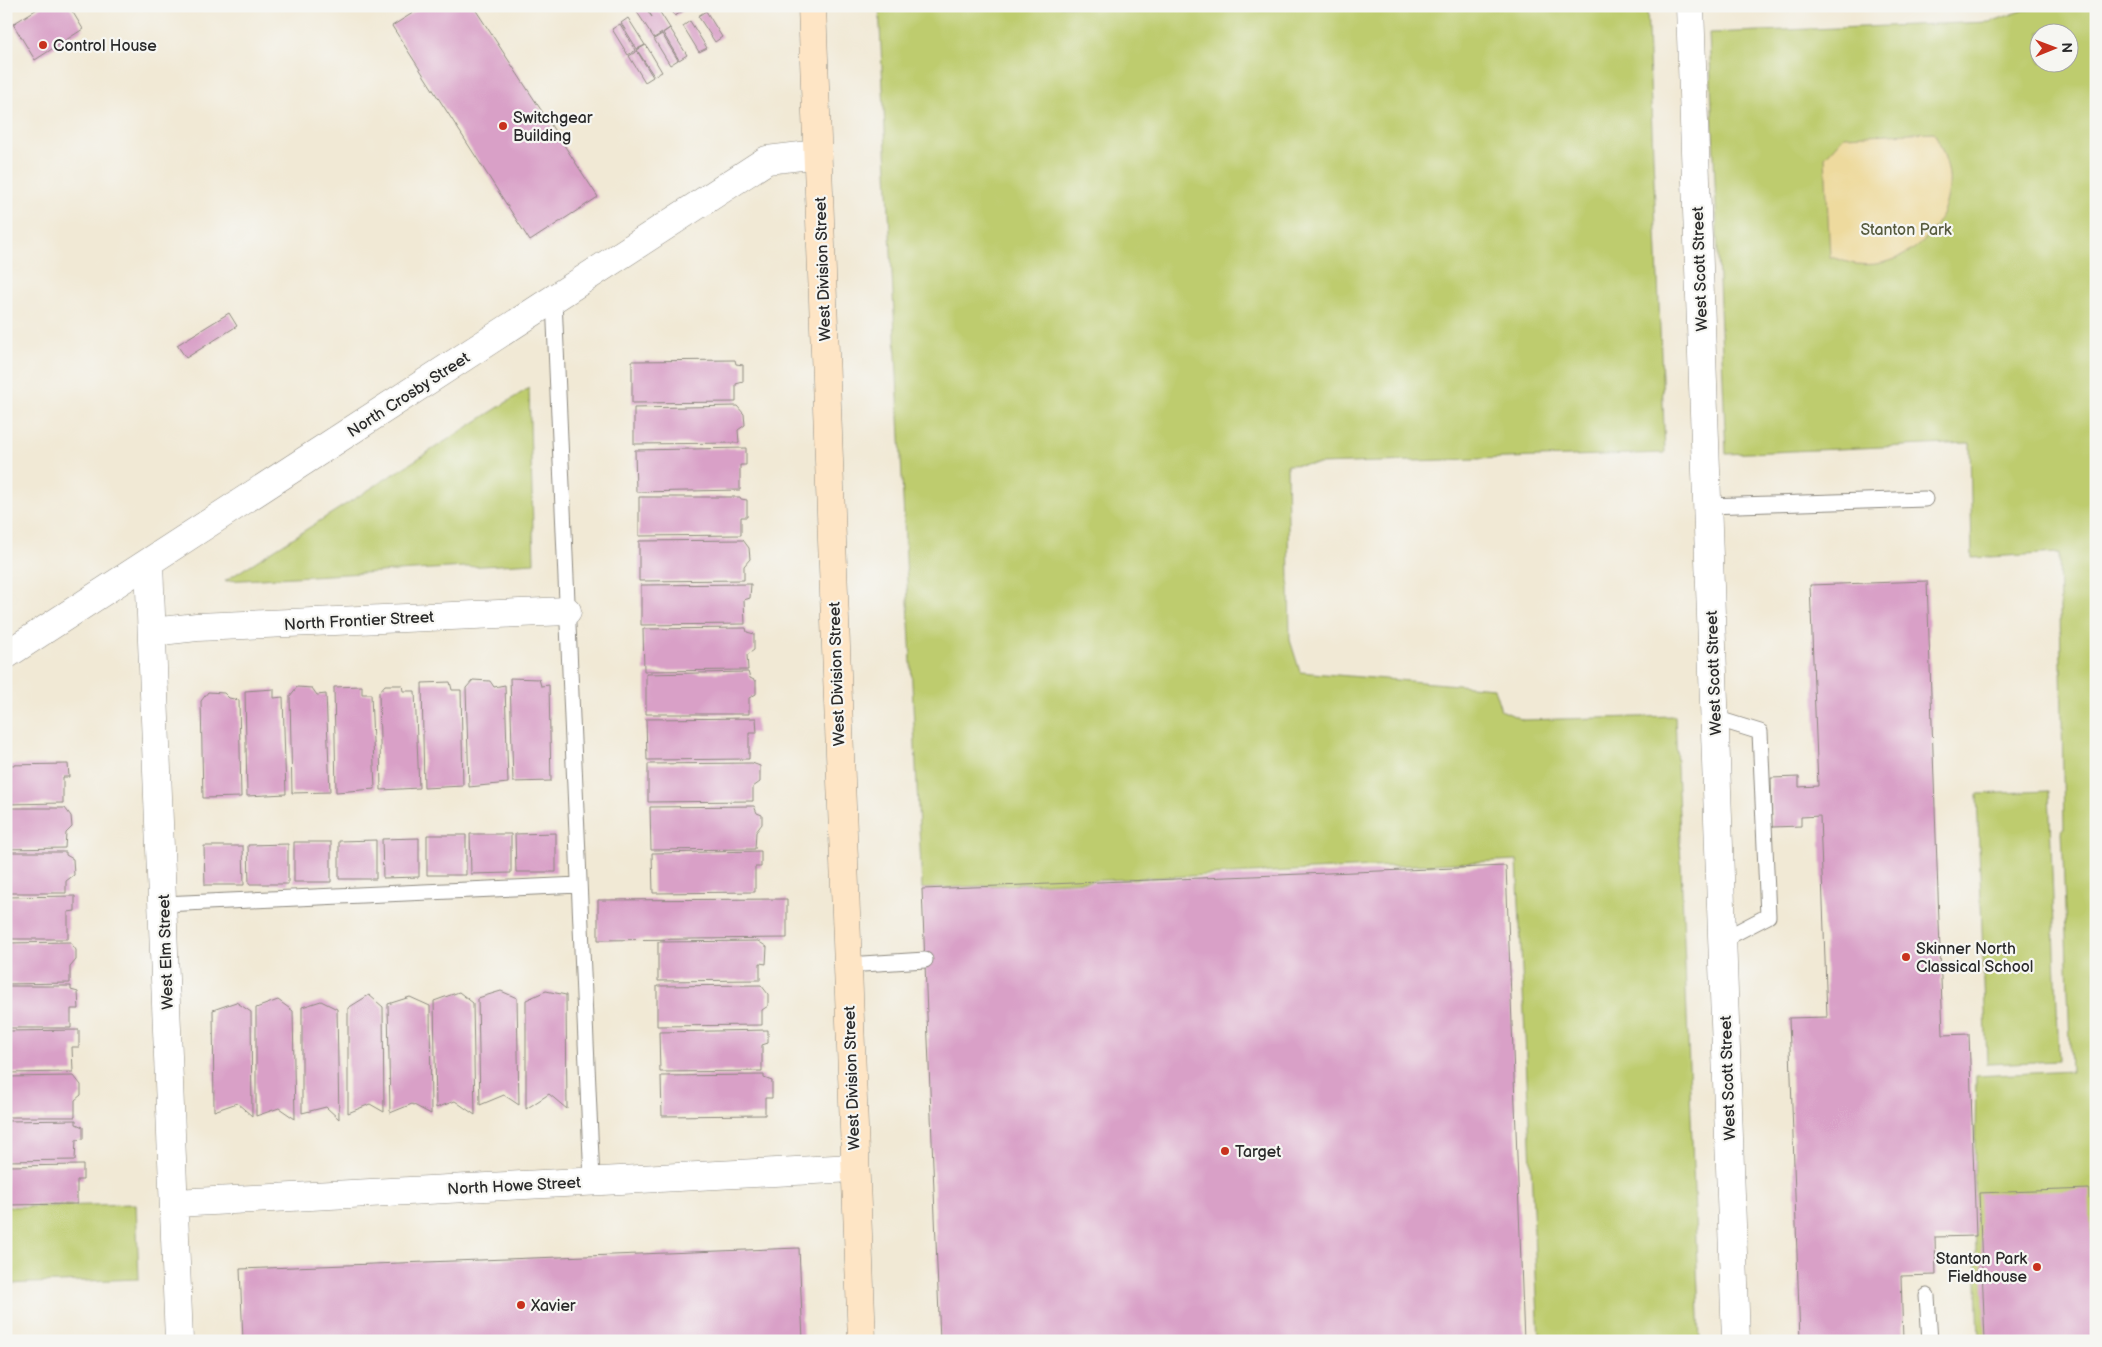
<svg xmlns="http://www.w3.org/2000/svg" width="2102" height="1347" font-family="'Balsamiq Sans',sans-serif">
<rect width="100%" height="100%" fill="#f6f6f2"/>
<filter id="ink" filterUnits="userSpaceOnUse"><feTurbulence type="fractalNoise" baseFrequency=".02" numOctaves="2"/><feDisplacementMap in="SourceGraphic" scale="10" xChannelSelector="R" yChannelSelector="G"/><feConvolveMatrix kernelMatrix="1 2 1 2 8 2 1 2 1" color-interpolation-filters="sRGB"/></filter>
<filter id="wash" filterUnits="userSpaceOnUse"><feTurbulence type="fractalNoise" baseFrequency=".0096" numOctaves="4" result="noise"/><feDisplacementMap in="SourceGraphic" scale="20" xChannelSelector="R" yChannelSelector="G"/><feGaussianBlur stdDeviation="1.12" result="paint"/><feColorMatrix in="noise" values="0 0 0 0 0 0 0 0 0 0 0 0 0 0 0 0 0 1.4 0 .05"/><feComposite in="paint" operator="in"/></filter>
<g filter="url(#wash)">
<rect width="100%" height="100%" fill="#f1e9d5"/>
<path fill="#becc6e" stroke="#747c4c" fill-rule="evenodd" d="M 879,6 L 1647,6 L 1665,453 L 1287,465 L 1290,640 L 1300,672 L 1494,688 L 1501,710 L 1523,720 L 1675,716 L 1700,1341 L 1539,1341 L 1517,860 L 922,889 Z
M 2096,6 L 2096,1341 L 1979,1341 L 1974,1194 L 1976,1076 L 2071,1071 L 2062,829 L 2064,828 L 2059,553 L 1972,558 L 1970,443 L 1726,454 L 1709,33 L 1990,22 L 2024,10 ZM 2040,32 L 2070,32 L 2070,62 L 2040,62 Z
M 529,388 L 534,563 L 225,581 Z
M 2049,791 L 2059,1061 L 1987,1064 L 1977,794 Z
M 136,1204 L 139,1279 L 6,1284 L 6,1207 Z"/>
<path fill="#eeda9e" stroke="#8c8264" d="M 1934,132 C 1942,150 1951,167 1949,187 C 1945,233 1903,270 1856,264 C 1848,263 1839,259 1830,257 L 1825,157 L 1844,136 Z"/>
<g id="blocks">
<path fill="#d9a0c7" d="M 42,6 L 69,6 L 83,29 L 35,60 L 13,24 Z
M 424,6 L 473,6 L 598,197 L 530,241 L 392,26 Z
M 645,6 L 656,6 L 670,28 L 654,38 L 637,12 L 645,7 L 652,17 Z
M 669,6 L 680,6 L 683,11 L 675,16 Z
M 706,11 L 722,37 L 715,42 L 698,16 Z
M 628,18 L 645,45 L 637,49 L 621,23 Z
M 690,21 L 707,48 L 699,52 L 683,26 Z
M 620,24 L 636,50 L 628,55 L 612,29 Z
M 670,28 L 687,55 L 679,60 L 663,33 Z
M 662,34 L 678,60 L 670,65 L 654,39 Z
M 646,45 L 662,72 L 654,76 L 637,50 Z
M 637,51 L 653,77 L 645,82 L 629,56 Z
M 229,313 L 237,326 L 186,358 L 177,345 Z
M 735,360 L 736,364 L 743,365 L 743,382 L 736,384 L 736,402 L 632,403 L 632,361 Z
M 737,406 L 744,414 L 745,425 L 738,430 L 739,443 L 634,444 L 634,408 Z
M 746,448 L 746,465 L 740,465 L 740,490 L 636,492 L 635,450 Z
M 639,497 L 740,497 L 741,499 L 747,500 L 747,517 L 741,517 L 741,535 L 639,536 Z
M 743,540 L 749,548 L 750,559 L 744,566 L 744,580 L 639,581 L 639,541 Z
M 1927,581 L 1943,1035 L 1969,1034 L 1976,1236 L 1935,1237 L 1936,1275 L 1901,1276 L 1903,1341 L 1800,1341 L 1789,1018 L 1827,1017 L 1820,816 L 1801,817 L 1801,826 L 1772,827 L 1771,778 L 1799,777 L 1799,787 L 1818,786 L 1810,585 Z
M 751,584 L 750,598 L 744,600 L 745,624 L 641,625 L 641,585 Z
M 746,628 L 747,632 L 754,634 L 754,650 L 747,655 L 748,670 L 644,671 L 643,629 Z
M 748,672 L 750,678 L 756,681 L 756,694 L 749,698 L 749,714 L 646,714 L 646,674 Z
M 510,678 L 539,679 L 541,686 L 549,685 L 551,781 L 513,782 Z
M 473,680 L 490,681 L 494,687 L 505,685 L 508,783 L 469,787 L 466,688 Z
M 450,682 L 452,690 L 461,690 L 463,786 L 424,788 L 422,683 Z
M 385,685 L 402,685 L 403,691 L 415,691 L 419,788 L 381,790 L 379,692 Z
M 362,686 L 362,694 L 371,694 L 375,789 L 336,792 L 334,687 Z
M 297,687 L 312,688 L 317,695 L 326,694 L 330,792 L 292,793 L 290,696 Z
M 274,689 L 274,698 L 283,697 L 286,794 L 247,796 L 245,691 Z
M 208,692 L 224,693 L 229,698 L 239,700 L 241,797 L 203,798 L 201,701 Z
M 756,718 L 757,733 L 749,733 L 749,759 L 647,760 L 646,719 Z
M 752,763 L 760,766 L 760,782 L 753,787 L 753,801 L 648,802 L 648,764 Z
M 68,764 L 69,777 L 63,777 L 63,803 L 6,804 L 6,765 Z
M 754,806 L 757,813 L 762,815 L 762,824 L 756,832 L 755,849 L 651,850 L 650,807 Z
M 6,808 L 65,808 L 71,816 L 72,827 L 66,833 L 65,848 L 6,849 Z
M 556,833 L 556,872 L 516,872 L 515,834 Z
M 470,834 L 511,834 L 511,873 L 471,874 Z
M 427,835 L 466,835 L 466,875 L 427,875 Z
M 419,838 L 419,877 L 383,878 L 382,839 Z
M 376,840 L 376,879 L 339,879 L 339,841 Z
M 294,842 L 331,842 L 331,882 L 294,882 Z
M 288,844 L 288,884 L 249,884 L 248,845 Z
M 204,846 L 243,846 L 244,885 L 205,885 Z
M 761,851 L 761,867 L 755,867 L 755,892 L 653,893 L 652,853 Z
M 6,852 L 66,852 L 66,855 L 73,859 L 74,875 L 66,881 L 66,893 L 6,893 Z
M 1506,866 L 1524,1341 L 940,1341 L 922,889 Z
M 75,896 L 75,911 L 68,912 L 68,939 L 6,939 L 6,897 Z
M 787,899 L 787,938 L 598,940 L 598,900 Z
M 758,941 L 767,947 L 766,964 L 760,963 L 760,980 L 658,981 L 658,942 Z
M 70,942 L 76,950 L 76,960 L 70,967 L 70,983 L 6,984 L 6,943 Z
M 761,985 L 768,994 L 768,1006 L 762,1010 L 762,1025 L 657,1026 L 657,986 Z
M 6,986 L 71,986 L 71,990 L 78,992 L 79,1009 L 71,1009 L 71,1028 L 6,1028 Z
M 501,991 L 517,998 L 519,1105 L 504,1095 L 480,1105 L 478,998 Z
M 546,991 L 566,995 L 567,1109 L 549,1094 L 526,1109 L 526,1000 Z
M 459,992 L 473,1003 L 475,1115 L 455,1101 L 436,1108 L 434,1001 Z
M 369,995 L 383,1007 L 384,1112 L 370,1104 L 348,1113 L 348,1008 Z
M 410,997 L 430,1006 L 431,1114 L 412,1104 L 390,1113 L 388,1004 Z
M 278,1000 L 293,1011 L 295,1119 L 279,1108 L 256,1116 L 256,1008 Z
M 321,1001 L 337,1009 L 339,1119 L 326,1107 L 302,1113 L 302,1007 Z
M 236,1002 L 251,1012 L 252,1116 L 237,1103 L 214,1111 L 213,1010 Z
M 79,1030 L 79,1047 L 72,1047 L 73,1072 L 6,1073 L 6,1031 Z
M 768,1030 L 768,1043 L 762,1045 L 762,1071 L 660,1072 L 659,1032 Z
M 764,1075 L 764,1078 L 772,1081 L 772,1098 L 765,1098 L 765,1115 L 662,1116 L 661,1076 Z
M 74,1076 L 81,1085 L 81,1095 L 75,1100 L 75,1117 L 6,1117 L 6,1077 Z
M 76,1120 L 76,1124 L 83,1127 L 83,1139 L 76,1140 L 75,1160 L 6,1161 L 6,1121 Z
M 83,1165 L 83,1180 L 77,1180 L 77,1204 L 6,1205 L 6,1166 Z
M 2089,1189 L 2095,1341 L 1985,1341 L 1979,1193 Z
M 799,1248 L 803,1341 L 243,1341 L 240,1269 Z"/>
</g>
</g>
<g filter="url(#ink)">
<use href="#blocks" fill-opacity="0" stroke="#8e8a80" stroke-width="1"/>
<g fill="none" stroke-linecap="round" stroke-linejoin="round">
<defs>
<path id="lane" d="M 554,300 L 592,1181
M 1707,506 L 1925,499
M 1715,718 L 1760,732 L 1768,916 L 1722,940
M 163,904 L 579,885
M 847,965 L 925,960
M 1927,1296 L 1930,1341"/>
<path id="street" d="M 1690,6 L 1736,1341
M 149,563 L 179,1341
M 152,632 L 197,627 L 567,611
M 6,655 L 767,160 L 818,154
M 174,1203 L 854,1168"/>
<path id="secondary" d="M 812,6 L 862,1341"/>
</defs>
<use href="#lane" stroke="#8e8a80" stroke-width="17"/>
<use href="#street" stroke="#8e8a80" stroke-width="29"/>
<use href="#secondary" stroke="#8e8a80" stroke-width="29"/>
<use href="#lane" stroke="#fff" stroke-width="15"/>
<use href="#street" stroke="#fff" stroke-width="28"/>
<use href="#secondary" stroke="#fee5c5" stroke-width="28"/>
</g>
</g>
<g fill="#c8321e" stroke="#f6f6f2" stroke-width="2">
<circle cx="43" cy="45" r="5"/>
<circle cx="503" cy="126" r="5"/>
<circle cx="1906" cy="957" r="5"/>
<circle cx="1225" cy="1151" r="5"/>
<circle cx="2037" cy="1267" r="5"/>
<circle cx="521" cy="1305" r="5"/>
</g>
<g text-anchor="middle" stroke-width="4.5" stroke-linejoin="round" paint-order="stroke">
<g font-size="16" fill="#2b2b2b" stroke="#f6f6f2" text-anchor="start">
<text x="53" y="51">Control House</text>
<text x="513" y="123">Switchgear<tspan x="513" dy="18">Building</tspan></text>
<text x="1916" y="954">Skinner North<tspan x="1916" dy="18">Classical School</tspan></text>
<text x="1235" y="1157">Target</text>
<text x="2027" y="1264" text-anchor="end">Stanton Park<tspan x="2027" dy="18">Fieldhouse</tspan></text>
<text x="531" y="1311">Xavier</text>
</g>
<g font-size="16" fill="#575b3f" stroke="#f6f6f2">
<text x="1906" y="235">Stanton Park</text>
</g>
<g font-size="16" fill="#2b2b2b" stroke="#f6f6f2">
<text transform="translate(822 269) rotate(-92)" y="6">West Division Street</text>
<text transform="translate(1699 269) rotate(-92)" y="6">West Scott Street</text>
<text transform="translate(408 394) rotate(-33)" y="6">North Crosby Street</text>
<text transform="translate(359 620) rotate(-3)" y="6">North Frontier Street</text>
<text transform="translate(1713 673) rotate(-92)" y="6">West Scott Street</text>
<text transform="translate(836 674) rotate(-92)" y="6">West Division Street</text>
<text transform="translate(165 952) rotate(-92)" y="6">West Elm Street</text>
<text transform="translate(851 1078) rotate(-92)" y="6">West Division Street</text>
<text transform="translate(1727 1078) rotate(-92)" y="6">West Scott Street</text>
<text transform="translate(514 1185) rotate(-3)" y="6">North Howe Street</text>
</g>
</g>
<rect width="2102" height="1347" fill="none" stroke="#f6f6f2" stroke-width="25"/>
<g transform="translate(2054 48) rotate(89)"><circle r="24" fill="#f6f6f2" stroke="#a5a5a2"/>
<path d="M0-4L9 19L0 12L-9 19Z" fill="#c8321e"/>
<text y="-8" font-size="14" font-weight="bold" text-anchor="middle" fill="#2b2b2b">N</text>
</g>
</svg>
